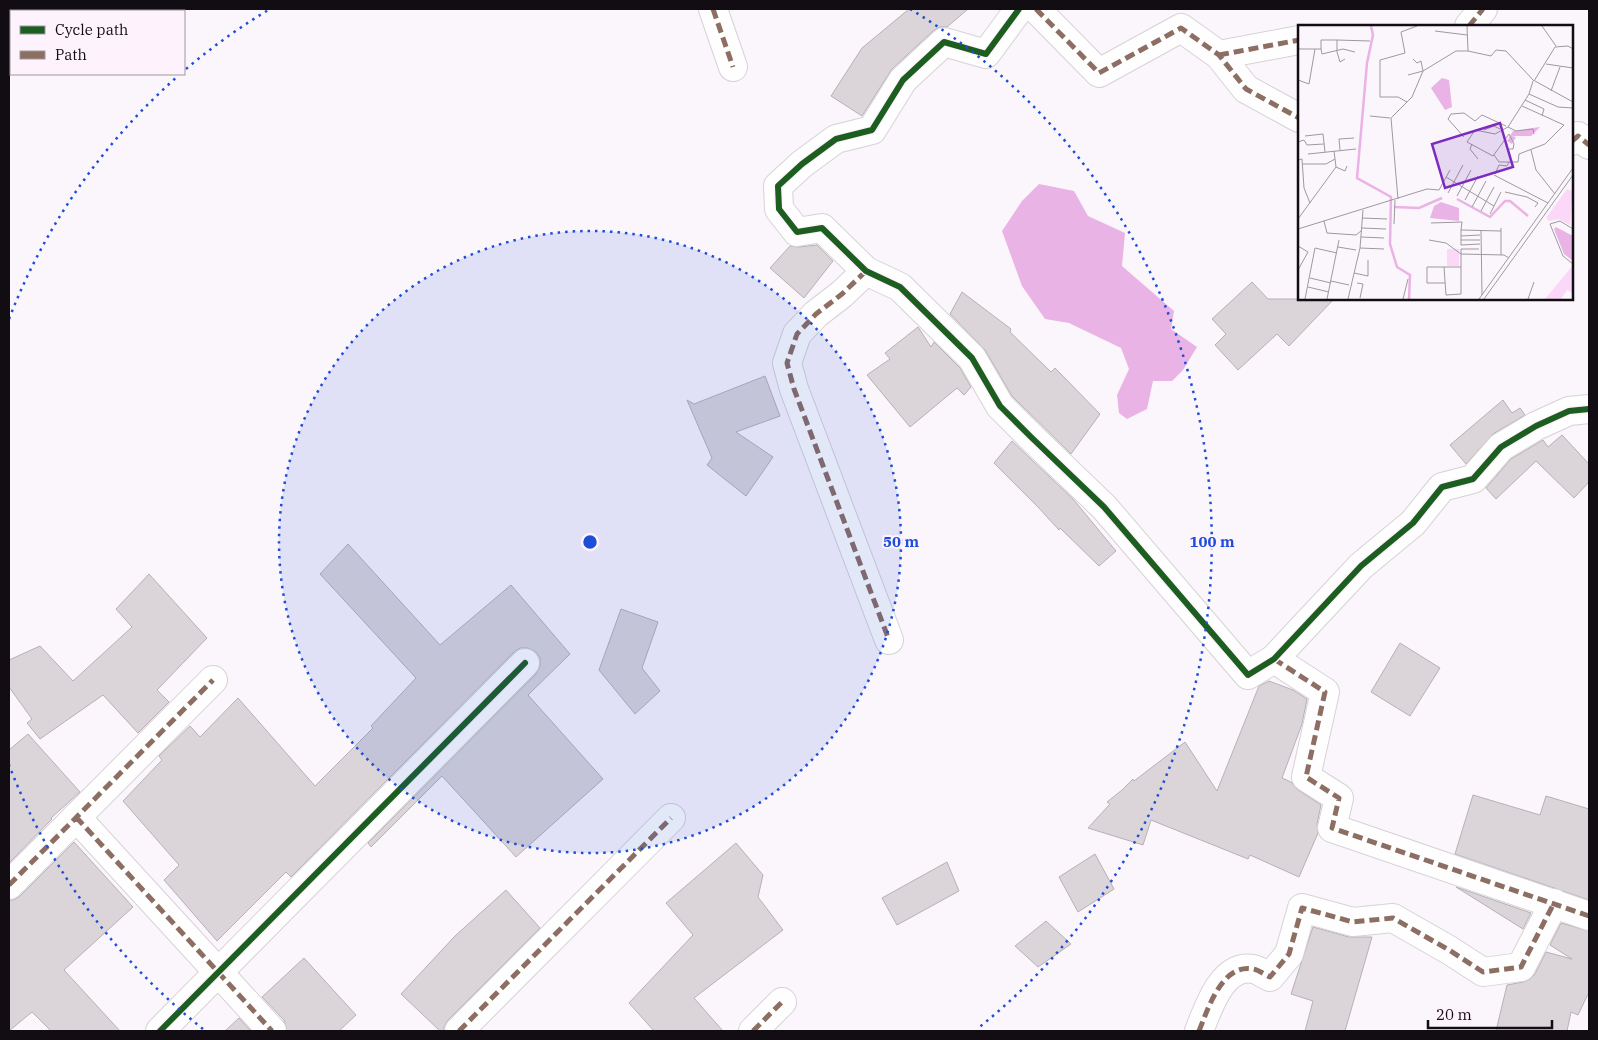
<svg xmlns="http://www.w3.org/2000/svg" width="1598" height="1040" font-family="'IBM Plex Serif',serif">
<rect width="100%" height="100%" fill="#fbf6fb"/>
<path fill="#eab3e5" d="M 1039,184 L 1074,191 L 1088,216 L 1125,233 L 1122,266 L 1174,311 L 1171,329 L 1197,347 L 1183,370 L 1172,381 L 1153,381 L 1147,409 L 1127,419 L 1119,413 L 1117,395 L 1129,369 L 1121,348 L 1069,323 L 1045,319 L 1022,286 L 1002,231 L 1022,201 Z"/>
<path fill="#dbd5da" stroke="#b7b1b6" d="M 909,9 L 968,9 L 947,27 L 940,27 L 933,31 L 892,69 L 862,116 L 831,96 L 862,48 Z
M 817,245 L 833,261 L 804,298 L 770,268 L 790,246 L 799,247 Z
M 1252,282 L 1268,299 L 1334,299 L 1289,346 L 1277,334 L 1238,370 L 1215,345 L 1226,334 L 1212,319 Z
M 962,292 L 1011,329 L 1010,332 L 1051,372 L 1055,368 L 1100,414 L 1071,454 L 1012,396 L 985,350 L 950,314 Z
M 918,327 L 931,347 L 934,342 L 960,368 L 971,387 L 964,395 L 957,388 L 910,427 L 867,375 L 890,359 L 885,353 Z
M 765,376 L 780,416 L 736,432 L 773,457 L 746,496 L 707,465 L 712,458 L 687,400 L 694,404 Z
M 1503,400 L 1512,413 L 1520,408 L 1525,415 L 1493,434 L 1466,464 L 1450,445 Z
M 1562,435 L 1589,464 L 1589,482 L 1574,498 L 1536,461 L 1496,499 L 1486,488 L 1511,459 L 1543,440 L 1548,447 Z
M 1012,441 L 1073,499 L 1116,551 L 1099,566 L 1060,528 L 1059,530 L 1037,506 L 994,463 Z
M 348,544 L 440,645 L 511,585 L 570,654 L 528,695 L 603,779 L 516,857 L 442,776 L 371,847 L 368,843 L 536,674 L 540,666 L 540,658 L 536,652 L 528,648 L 520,648 L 514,652 L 291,877 L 286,872 L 217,941 L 164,880 L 179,865 L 123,801 L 162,760 L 159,756 L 190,726 L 200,737 L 238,698 L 315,786 L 373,728 L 371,726 L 416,678 L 320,574 Z
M 149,574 L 207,638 L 157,690 L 169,702 L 138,733 L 103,695 L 40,739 L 27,723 L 32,719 L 9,687 L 9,660 L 40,646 L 73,681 L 132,627 L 116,609 Z
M 621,609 L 658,622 L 642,668 L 660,691 L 635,714 L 599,670 Z
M 1400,643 L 1440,668 L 1410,716 L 1371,692 Z
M 1269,681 L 1293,690 L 1307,699 L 1302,724 L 1282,778 L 1291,782 L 1298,790 L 1321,805 L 1317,824 L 1318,833 L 1299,877 L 1250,855 L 1248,859 L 1151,820 L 1143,845 L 1088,828 L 1110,804 L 1107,802 L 1122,790 L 1133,779 L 1134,781 L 1185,742 L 1217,791 L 1259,686 Z
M 28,734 L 80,792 L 51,818 L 52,819 L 9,863 L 9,750 Z
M 1473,795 L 1540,815 L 1546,796 L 1589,809 L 1589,900 L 1455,854 Z
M 74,842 L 133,907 L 64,970 L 120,1031 L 51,1031 L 32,1012 L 9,1031 L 9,900 L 14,900 L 20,896 Z
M 736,843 L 763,875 L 758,897 L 783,930 L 694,998 L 723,1031 L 654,1031 L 629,1003 L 693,935 L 666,903 Z
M 1095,854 L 1114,889 L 1078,912 L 1059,877 Z
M 947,862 L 959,891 L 897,925 L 882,898 Z
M 1456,887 L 1531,913 L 1523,929 Z
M 506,890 L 540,928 L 448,1020 L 444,1027 L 444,1031 L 440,1031 L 401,994 L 455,936 Z
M 1046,921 L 1071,944 L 1038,967 L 1015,946 Z
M 1561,923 L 1589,931 L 1589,992 L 1578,1015 L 1571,1012 L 1567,1031 L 1496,1031 L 1507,985 L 1523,982 L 1530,979 L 1535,974 L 1546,952 L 1572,959 L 1550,945 Z
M 1313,927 L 1349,937 L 1372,937 L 1345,1031 L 1305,1031 L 1313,1001 L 1291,994 Z
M 304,958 L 356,1015 L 339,1031 L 287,1031 L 284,1020 L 262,997 Z
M 239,1018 L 251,1031 L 225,1031 Z"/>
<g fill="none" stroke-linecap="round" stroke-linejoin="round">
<defs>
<path id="street" d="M 713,9 L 733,67
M 1019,9 L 986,54 L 944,42 L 903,80 L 872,130 L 836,139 L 802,164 L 778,186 L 779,209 L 797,232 L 822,228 L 866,271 L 900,287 L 972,358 L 1000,406 L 1031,437 L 1104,507 L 1248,675 L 1274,659 L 1361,566 L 1413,523 L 1442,487 L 1473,479 L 1501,447 L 1536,426 L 1569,411 L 1589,409
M 1036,9 L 1099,73 L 1181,28 L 1219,55 L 1246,89 L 1299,118
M 1469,26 L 1483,9
M 1219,55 L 1299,40
M 1572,141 L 1578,136 L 1589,145
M 866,271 L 842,294 L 816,314 L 797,334 L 787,363 L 794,389 L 889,640
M 1274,659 L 1325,692 L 1306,777 L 1339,798 L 1332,828 L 1589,916
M 76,817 L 272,1031
M 9,885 L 213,680
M 160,1031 L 525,663
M 459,1031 L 671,818
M 753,1031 L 782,1002
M 1199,1031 C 1208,1009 1222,963 1253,969 C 1259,970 1265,975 1270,977 L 1289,954 L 1302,908 L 1353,922 L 1393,918 L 1449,950 L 1483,972 L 1521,967 L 1554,903"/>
</defs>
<use href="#street" stroke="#d7d2d7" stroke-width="30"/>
<use href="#street" stroke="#fefefe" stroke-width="28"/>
<path stroke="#8d6e63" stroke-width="5" stroke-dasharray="10 5" stroke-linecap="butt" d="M 713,9 L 733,67
M 1036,9 L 1099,73 L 1181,28 L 1219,55 L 1246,89 L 1299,118
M 1469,26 L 1483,9
M 1219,55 L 1299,40
M 1572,141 L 1578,136 L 1589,145
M 866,271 L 842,294 L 816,314 L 797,334 L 787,363 L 794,389 L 889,640
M 1274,659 L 1325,692 L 1306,777 L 1339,798 L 1332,828 L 1589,916
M 76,817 L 272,1031
M 9,885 L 213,680
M 459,1031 L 671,818
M 753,1031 L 782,1002
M 1199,1031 C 1208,1009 1222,963 1253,969 C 1259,970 1265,975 1270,977 L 1289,954 L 1302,908 L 1353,922 L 1393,918 L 1449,950 L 1483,972 L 1521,967 L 1554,903"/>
<defs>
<path id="cycleway" d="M 1019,9 L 986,54 L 944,42 L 903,80 L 872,130 L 836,139 L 802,164 L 778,186 L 779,209 L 797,232 L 822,228 L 866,271 L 900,287 L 972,358 L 1000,406 L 1031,437 L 1104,507 L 1248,675 L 1274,659 L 1361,566 L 1413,523 L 1442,487 L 1473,479 L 1501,447 L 1536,426 L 1569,411 L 1589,409
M 160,1031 L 525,663"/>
</defs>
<use href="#cycleway" stroke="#fef3fc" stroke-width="9"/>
<use href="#cycleway" stroke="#1b5e20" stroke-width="6"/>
</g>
<circle cx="590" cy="542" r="311" fill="#1d4ed8" fill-opacity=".12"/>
<g fill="none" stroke="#1d4ed8" stroke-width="2.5" stroke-dasharray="2.5 5">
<circle cx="590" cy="542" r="311"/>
<path d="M203 1029A622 622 0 0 1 9 765M9 319A622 622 0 0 1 178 76M186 69A622 622 0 0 1 270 9M910 9A622 622 0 0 1 977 1029"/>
</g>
<g transform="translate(1298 25)">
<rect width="275" height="275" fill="#fbf6fb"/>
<path d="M 269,164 L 275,166 L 272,200 L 261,194 L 251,196 L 248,193 ZM 149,224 L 161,224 L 161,241 L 149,241 ZM 275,240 L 275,268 L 269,265 L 263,274 L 247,274 Z" fill="#fbd8f7"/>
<path d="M 144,53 L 151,55 L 154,82 L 147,85 L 133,63 ZM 242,102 L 233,111 L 214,111 L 218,112 L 214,119 L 209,116 L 215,106 ZM 143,177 L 161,183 L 161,196 L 132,193 L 136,181 ZM 258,202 L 275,211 L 275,236 L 266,229 L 256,204 Z" fill="#eab3e5"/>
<path fill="none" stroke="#eab3e5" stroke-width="2.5" d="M 73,1 L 75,10 L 69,38 L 59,153 L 93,172 L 92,219 L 99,242 L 112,250 L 111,274M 159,174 L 192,192 L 207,176 L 212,176 L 230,191M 96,182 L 121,183 L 144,173"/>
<path fill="none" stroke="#9e999e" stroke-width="1" d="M 169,1 L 170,26 L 193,31 L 198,25 L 208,26 L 236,56 L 257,22 L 270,21 L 275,24M 244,1 L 258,21M 137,6 L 169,10M 39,15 L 72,16M 0,20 L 1,24 L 23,24 L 24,29 L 45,24 L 57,27M 23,24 L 23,15 L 39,15 L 39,27M 39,27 L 42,37 L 47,34M 248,39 L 275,43M 110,50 L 125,46 L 123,36 L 119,38 L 115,34M 0,55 L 11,59 L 17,24M 237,56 L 275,77M 253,66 L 262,42M 231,69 L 260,82 L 275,83M 227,75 L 246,84 L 244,91M 109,77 L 100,72 L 82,72 L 82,35 L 107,28 L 103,7 L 119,1M 72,91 L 92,93M 210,102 L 218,106 L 235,104 L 236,109M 186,105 L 196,101 L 202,104M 7,111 L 25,109 L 27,127M 166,112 L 150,94 L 153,89 L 166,88 L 177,96 L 184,90 L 208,101M 0,117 L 6,115 L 9,120 L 26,119M 174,119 L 172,124 L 180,134M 211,124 L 215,124 L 216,119 L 211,109 L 195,131 L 169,117 L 177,105 L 197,109 L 210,102 L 231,69 L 235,56M 42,125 L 41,114 L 56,113M 233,125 L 238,145 L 257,169M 10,129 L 58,124M 196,130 L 201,137 L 220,137 L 221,129 L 247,119 L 266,100 L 224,81M 0,135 L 4,134 L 6,163 L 12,178M 5,139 L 28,139 L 37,134M 38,142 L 47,146 L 49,141M 197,149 L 201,140 L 209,141 L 211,137M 196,150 L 250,178M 148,152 L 196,181M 207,167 L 229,172 L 240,178 L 237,182M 150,168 L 165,140M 159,171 L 173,145M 100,174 L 93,93 L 114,72 L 125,46 L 158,26 L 170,26M 167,175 L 180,151M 174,182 L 188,156M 183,186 L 196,162M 192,189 L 203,167M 64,193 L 89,194M 0,194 L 38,142 L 36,126M 26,196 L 29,208 L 58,210 L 63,206M 133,198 L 164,197 L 163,205 L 203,206M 96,199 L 97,175M 64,203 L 88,204M 0,204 L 129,164 L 141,165 L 152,145M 275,204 L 262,196 L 252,199 L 265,231 L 275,239M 163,205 L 163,211 L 182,210M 183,206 L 184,270M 163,211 L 163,215 L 182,215M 63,212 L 86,213M 131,215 L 148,218 L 163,229 L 163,269 L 148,270 L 146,242M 163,215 L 163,220 L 182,219M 0,221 L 10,227 L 0,245M 40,222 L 58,225M 62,223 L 86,224M 163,224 L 163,229 L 206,230 L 211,233M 163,224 L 181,224M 203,230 L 203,203M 56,248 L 70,251 L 70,235M 12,253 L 33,258M 33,256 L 51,260M 59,258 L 65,259 L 62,273M 147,258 L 129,258 L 129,242 L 163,242M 10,262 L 31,267M 7,274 L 17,223 L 39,228M 29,274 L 41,215M 50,274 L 62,223 L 65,185M 105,274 L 110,254M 181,274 L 275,143M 186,274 L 275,150M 230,274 L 236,257"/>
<path fill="#7b2cbf" fill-opacity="0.15" stroke="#7b2cbf" stroke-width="2.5" d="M 202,98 L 215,142 L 147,163 L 134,119 Z"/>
<rect width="275" height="275" fill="none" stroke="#120d12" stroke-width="2.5"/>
</g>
<circle cx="590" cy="542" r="8" fill="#1d4ed8" stroke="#fef3fc" stroke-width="2.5"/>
<g font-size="15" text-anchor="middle" font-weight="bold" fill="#1d4ed8" stroke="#fef3fc" stroke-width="4" stroke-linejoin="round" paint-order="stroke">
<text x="901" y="547">50 m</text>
<text x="1212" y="547">100 m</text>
</g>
<rect width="1598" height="1040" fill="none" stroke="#120d12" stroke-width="20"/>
<rect x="10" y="10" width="175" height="65" fill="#fef3fc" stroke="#a0979e"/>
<rect x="20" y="26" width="25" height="8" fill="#1b5e20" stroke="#a0979e"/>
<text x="55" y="35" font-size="15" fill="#120d12">Cycle path</text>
<rect x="20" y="51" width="25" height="8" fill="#8d6e63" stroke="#a0979e"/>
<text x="55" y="60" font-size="15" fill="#120d12">Path</text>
<path d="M1428 1020v8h124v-8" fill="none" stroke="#120d12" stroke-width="2.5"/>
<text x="1436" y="1020" font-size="15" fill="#120d12" stroke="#fef3fc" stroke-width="4" paint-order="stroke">20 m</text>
</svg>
